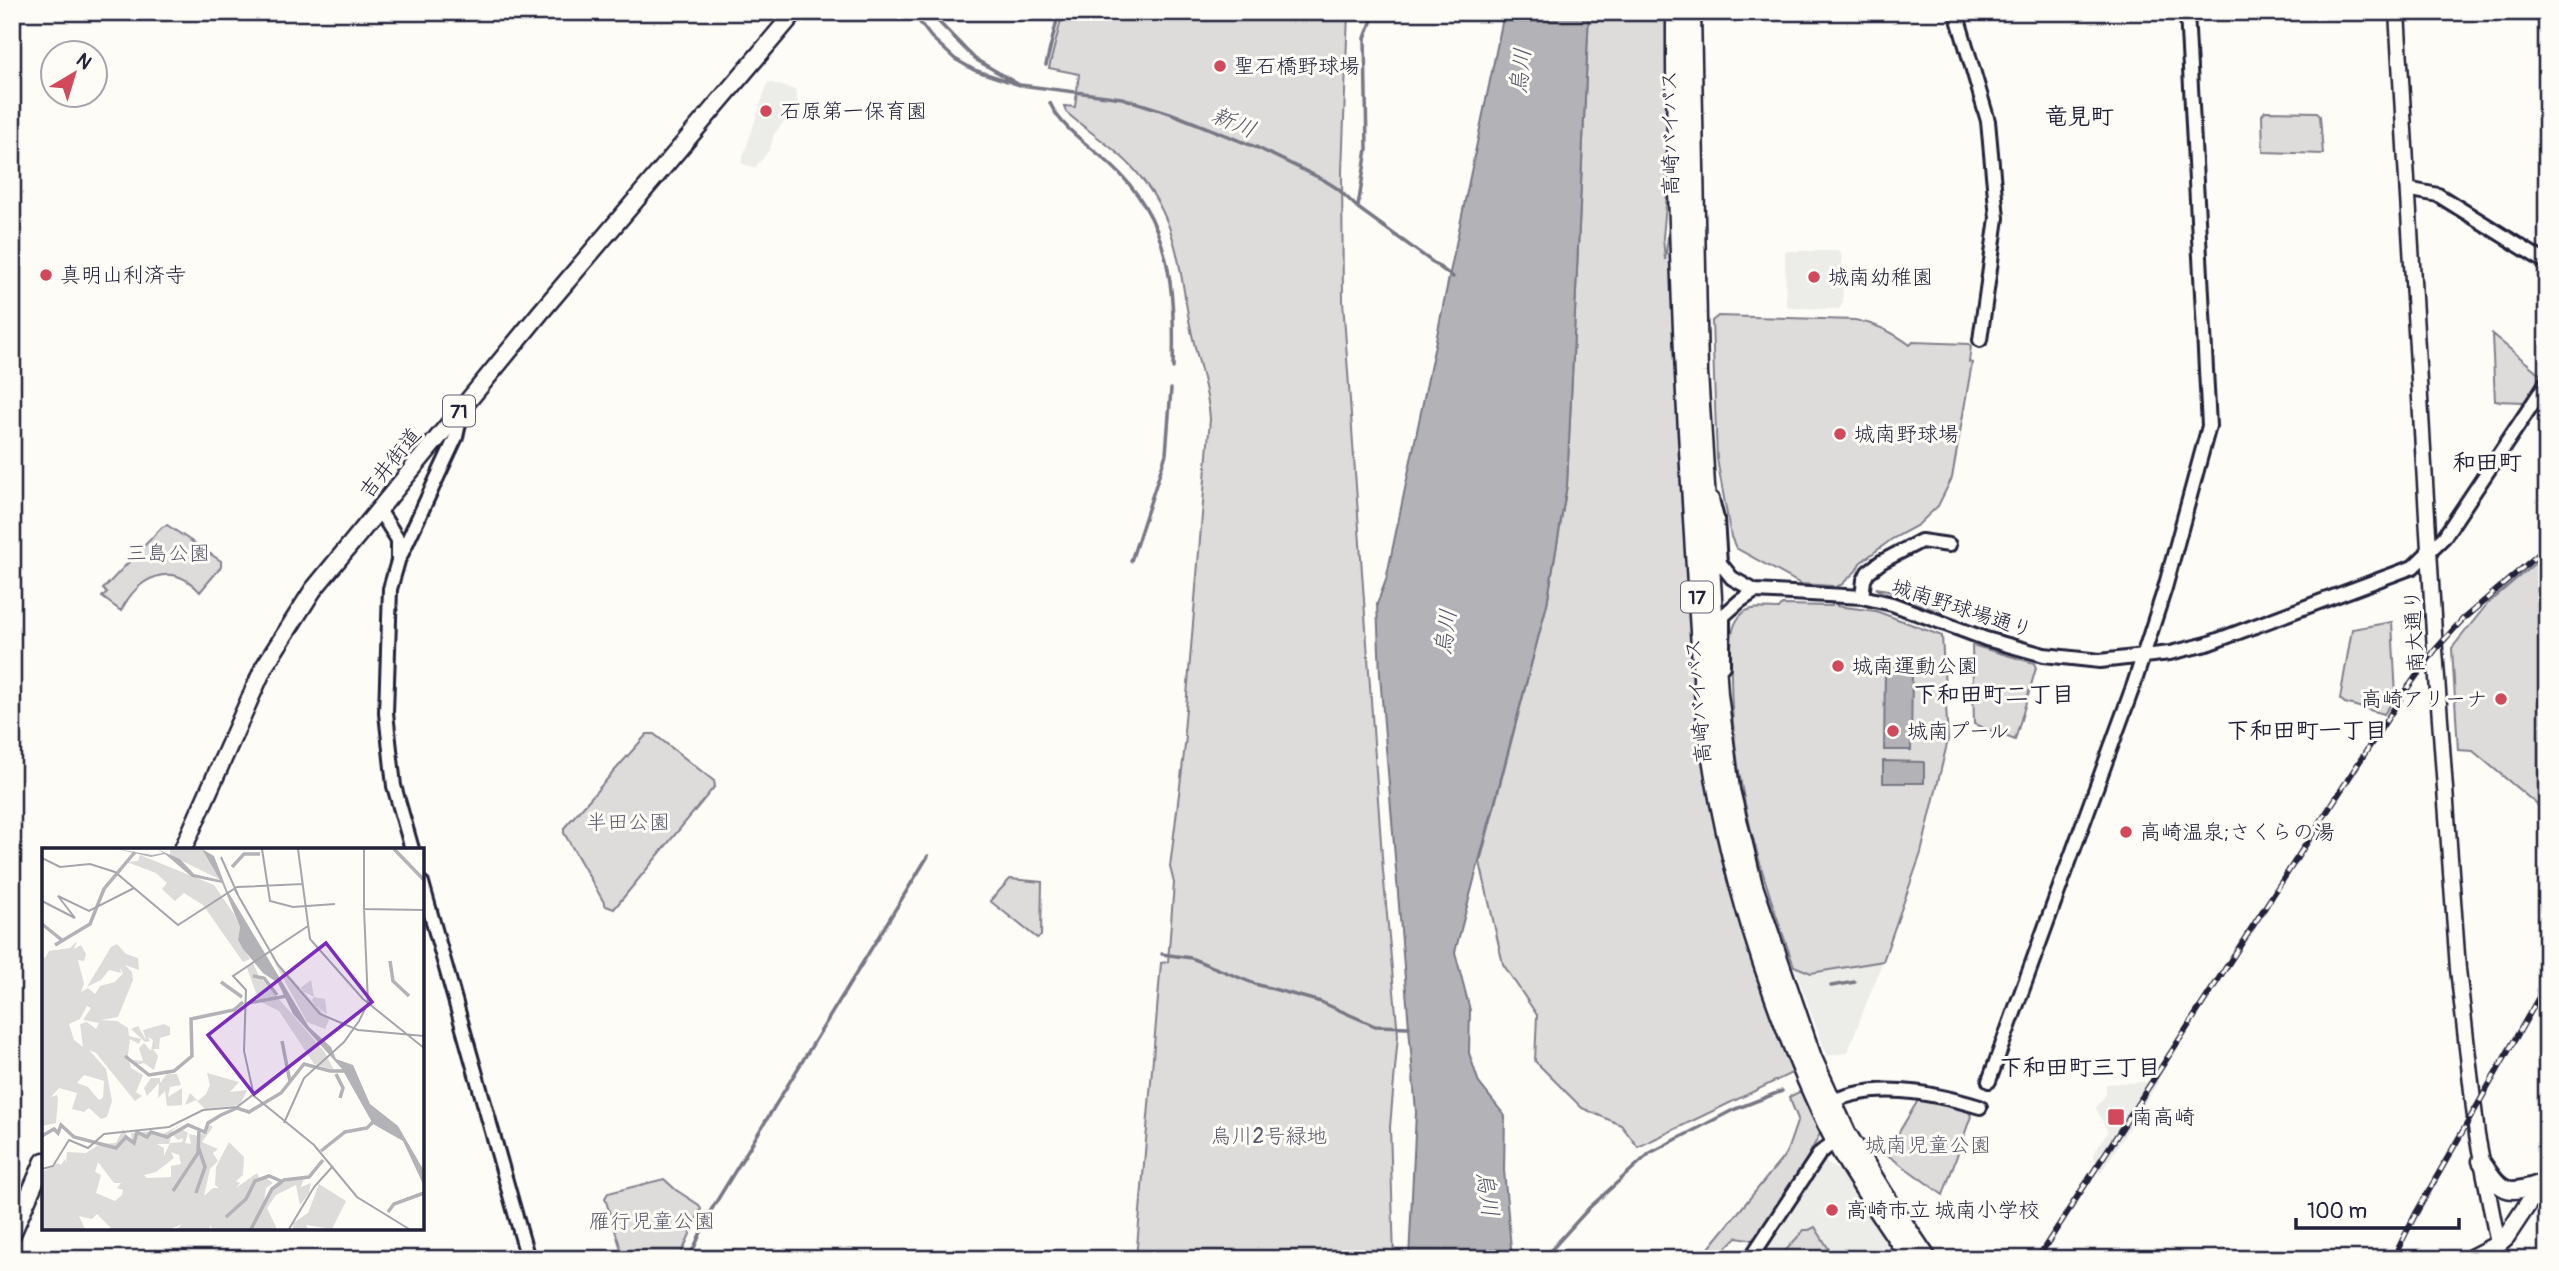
<svg xmlns="http://www.w3.org/2000/svg" width="2559" height="1271" font-family="Pangolin,'Klee One',sans-serif">
<rect width="100%" height="100%" fill="#fdfcf7"/>
<filter id="ink" filterUnits="userSpaceOnUse"><feTurbulence type="fractalNoise" baseFrequency=".0143" numOctaves="2"/><feDisplacementMap in="SourceGraphic" scale="14" xChannelSelector="R" yChannelSelector="G"/><feConvolveMatrix kernelMatrix="1 2 1 2 8 2 1 2 1" color-interpolation-filters="sRGB"/></filter>
<g filter="url(#ink)">
<path fill="#ecece9" d="M 768,82 L 796,90 L 798,104 L 774,134 L 770,149 L 755,168 L 741,163 Z
M 1785,251 L 1841,251 L 1843,303 L 1839,309 L 1790,308 L 1786,304 Z
M 1883,961 L 1847,1053 L 1827,1056 L 1794,966 L 1811,973 Z
M 2159,1081 L 2100,1174 L 2093,1154 L 2108,1132 L 2096,1108 L 2106,1094 L 2106,1084 Z
M 1825,1162 L 1838,1170 L 1843,1166 L 1903,1259 L 1762,1259 Z"/>
<path fill="#dddcdb" stroke="#807f8b" stroke-width="2" d="M 1063,12 L 1348,12 L 1342,172 L 1343,301 L 1383,871 L 1398,1035 L 1390,1127 L 1394,1259 L 1136,1259 L 1161,963 L 1168,962 L 1174,883 L 1170,867 L 1186,737 L 1184,732 L 1210,419 C 1208,387 1196,357 1190,325 C 1178,263 1178,217 1132,167 C 1113,146 1087,131 1066,112 L 1064,106 L 1075,107 L 1079,74 L 1049,68 Z
M 1589,12 L 1673,12 L 1672,168 L 1665,191 L 1667,195 L 1663,237 L 1665,260 L 1672,204 L 1694,647 L 1717,831 L 1726,870 L 1796,1071 L 1638,1147 L 1621,1125 L 1582,1108 L 1535,1061 L 1537,1015 L 1503,964 L 1480,862 L 1547,604 L 1567,485 Z
M 2265,111 L 2317,112 L 2320,116 L 2323,154 L 2263,152 L 2262,115 Z
M 1718,316 L 1855,320 C 1876,324 1893,332 1910,345 L 1913,342 L 1969,344 L 1971,346 L 1969,362 L 1972,363 L 1952,478 L 1938,506 L 1918,525 L 1892,539 L 1860,563 L 1856,571 L 1841,585 L 1837,586 L 1837,606 L 1876,611 L 1942,636 L 1948,740 L 1921,853 L 1883,961 L 1811,973 L 1794,966 C 1758,867 1730,775 1731,669 C 1732,650 1727,627 1743,613 C 1751,606 1769,609 1779,609 L 1782,605 L 1832,606 L 1832,586 L 1801,584 L 1736,548 L 1731,537 L 1717,459 L 1712,321 Z
M 2492,334 L 2541,375 L 2525,402 L 2495,401 Z
M 167,525 L 221,561 L 221,567 L 200,592 C 171,559 137,578 121,611 L 102,597 L 107,592 L 103,589 L 162,527 Z
M 2547,553 L 2547,813 L 2473,751 L 2458,750 L 2452,648 L 2488,603 Z
M 1876,588 L 1944,599 L 1943,613 L 1880,591 Z
M 2392,622 L 2396,697 L 2384,714 L 2345,703 L 2340,699 L 2352,629 Z
M 1972,645 L 2034,663 L 2036,668 L 2015,740 L 1974,724 Z
M 647,734 L 654,734 L 714,781 L 715,786 L 614,909 L 606,906 L 564,833 L 564,828 Z
M 1010,879 L 1042,882 L 1041,936 L 1037,938 L 990,901 Z
M 1803,1090 L 1822,1130 L 1801,1170 L 1755,1240 L 1737,1237 L 1715,1259 L 1700,1259 L 1782,1159 L 1787,1151 L 1798,1119 L 1789,1097 Z
M 1920,1097 L 1968,1110 L 1971,1116 L 1943,1195 L 1886,1154 Z
M 664,1179 L 676,1190 L 699,1205 L 701,1209 L 679,1259 L 624,1259 L 605,1198 L 608,1193 Z
M 1815,1227 L 1835,1259 L 1778,1259 L 1804,1230 L 1809,1230 Z"/>
<path fill="#b2b2b7" stroke="#787885" stroke-width="2" d="M 1500,12 L 1589,12 L 1567,485 L 1547,604 L 1455,952 L 1470,1010 L 1469,1053 L 1479,1083 L 1505,1116 L 1504,1170 L 1512,1259 L 1409,1259 L 1416,1112 L 1380,675 L 1377,604 L 1386,580 L 1502,23 Z
M 1885,668 L 1912,669 L 1911,750 L 1884,750 Z
M 1883,761 L 1924,762 L 1924,783 L 1883,783 Z"/>
<g fill="none" stroke-linecap="round" stroke-linejoin="round">
<path stroke="#787885" stroke-width="3.5" d="M 912,12 L 931,37 L 955,59 L 974,70 L 1020,85 L 1122,98 L 1170,113 L 1258,148 L 1324,180 L 1338,189 L 1358,208 L 1453,277
M 929,12 L 975,59 L 1016,83
M 1046,65 L 1059,12
M 1050,103 C 1061,128 1090,146 1110,164 C 1172,220 1175,290 1173,368
M 1358,207 L 1367,149 L 1365,38 L 1375,12
M 1131,561 L 1166,454 L 1171,389
M 1162,954 L 1191,958 L 1255,984 L 1321,1002 L 1375,1026 L 1409,1027
M 1831,986 L 1855,982
M 689,1259 L 710,1212 L 928,856
M 1543,1259 L 1590,1207 L 1650,1153 L 1733,1110 L 1782,1091"/>
<defs>
<path id="tertiary" d="M 1956,12 L 1988,121 L 1997,218 L 1980,340
M 2407,189 L 2438,195 L 2547,263
M 1712,499 L 1717,519 L 1720,563 L 1732,578 L 1755,591 L 1862,597 L 1892,604 L 1986,639 L 2044,655 L 2100,661 L 2170,653 L 2207,644 L 2413,567 L 2444,537 L 2547,382
M 379,510 L 398,540 L 398,561 L 390,589 L 386,713 L 394,786 L 412,849
M 400,557 L 456,437 L 462,410
M 1862,597 L 1864,580 L 1868,572 L 1881,562 L 1921,541 L 1949,545
M 1723,666 L 1723,616 L 1740,601 L 1755,591
M 422,883 L 528,1259
M 1989,1081 L 2134,684 L 2165,588 L 2209,426 L 2187,12
M 1824,1105 C 1873,1080 1930,1092 1980,1107
M 1750,1259 L 1820,1153 L 1840,1137"/>
<path id="secondary" d="M 2397,12 L 2435,650 L 2458,969 L 2477,1135 L 2498,1244"/>
<path id="primary" d="M 183,849 L 264,667 L 313,590 L 540,313 L 795,12
M 2481,1161 C 2502,1192 2505,1196 2542,1183
M 12,1234 L 44,1161
M 2469,1259 L 2498,1244 L 2506,1237 L 2547,1175"/>
<path id="trunk" d="M 1676,12 C 1675,239 1689,466 1704,692 C 1712,785 1733,873 1762,961 C 1782,1021 1805,1081 1834,1138 C 1856,1180 1885,1219 1911,1259
M 1691,12 L 1698,373 L 1718,694 L 1730,790 L 1753,886 L 1812,1058 L 1846,1133 L 1884,1195 L 1927,1259"/>
</defs>
<use href="#tertiary" stroke="#22223b" stroke-width="18"/>
<use href="#secondary" stroke="#22223b" stroke-width="19"/>
<use href="#primary" stroke="#22223b" stroke-width="21"/>
<use href="#trunk" stroke="#22223b" stroke-width="23"/>
<use href="#tertiary" stroke="#fdfcf7" stroke-width="12"/>
<use href="#secondary" stroke="#fdfcf7" stroke-width="14"/>
<use href="#primary" stroke="#fdfcf7" stroke-width="16"/>
<use href="#trunk" stroke="#fdfcf7" stroke-width="18"/>
<defs>
<path id="rail" d="M 2037,1259 L 2404,693 L 2435,650 L 2463,619 L 2547,547
M 2393,1259 L 2415,1215 L 2547,983"/>
</defs>
<use href="#rail" stroke="#22223b" stroke-width="6"/>
<use href="#rail" stroke="#fdfcf7" stroke-width="3.5" stroke-dasharray="10" stroke-linecap="butt"/>
</g>
</g>
<g fill="#d1495b" stroke="#fdfcf7" stroke-width="2.5">
<circle cx="1220" cy="66" r="7"/>
<circle cx="766" cy="111" r="7"/>
<circle cx="46" cy="275" r="7"/>
<circle cx="1814" cy="277" r="7"/>
<circle cx="1840" cy="434" r="7"/>
<circle cx="1838" cy="666" r="7"/>
<circle cx="2501" cy="699" r="7"/>
<circle cx="1893" cy="731" r="7"/>
<circle cx="2126" cy="832" r="7"/>
<rect x="2107" y="1108" width="18" height="18" rx="3.5"/>
<circle cx="1832" cy="1210" r="7"/>
</g>
<g text-anchor="middle" stroke-width="6" stroke-linejoin="round" paint-order="stroke">
<g fill="#fdfcf7" stroke="#646373" stroke-width="2">
<rect x="443" y="395.5" width="32" height="31" rx="5"/>
<rect x="1681" y="581.5" width="32" height="31" rx="5"/>
</g>
<g font-size="19" font-weight="bold" fill="#22223b">
<text x="459" y="418">71</text>
<text x="1697" y="604">17</text>
</g>
<g font-size="21" fill="#22223b" stroke="#fdfcf7" text-anchor="start">
<text x="1234" y="73">聖石橋野球場</text>
<text x="780" y="118">石原第一保育園</text>
<text x="60" y="282">真明山利済寺</text>
<text x="1828" y="284">城南幼稚園</text>
<text x="1854" y="441">城南野球場</text>
<text x="1852" y="673">城南運動公園</text>
<text x="2487" y="706" text-anchor="end">高崎アリーナ</text>
<text x="1907" y="738">城南プール</text>
<text x="2140" y="839">高崎温泉;さくらの湯</text>
<text x="2132" y="1124">南高崎</text>
<text x="1846" y="1217">高崎市立 城南小学校</text>
</g>
<g font-size="21" fill="#22223b" stroke="#fdfcf7">
<text transform="translate(1670 133) rotate(-91)" y="7">高崎バイパス</text>
<text transform="translate(390 463) rotate(-51)" y="7">吉井街道</text>
<text transform="translate(1962 608) rotate(18)" y="7">城南野球場通り</text>
<text transform="translate(2414 631) rotate(-93)" y="7">南大通り</text>
<text transform="translate(1698 701) rotate(-95)" y="7">高崎バイパス</text>
</g>
<g font-size="21" fill="#5a5a6b" stroke="#fdfcf7">
<text x="168" y="560">三島公園</text>
<text x="628" y="829">半田公園</text>
<text x="1269" y="1143">烏川2号緑地</text>
<text x="1928" y="1152">城南児童公園</text>
<text x="652" y="1228">雁行児童公園</text>
</g>
<g font-size="23" font-style="italic" fill="#545466" stroke="#fdfcf7">
<text transform="translate(1520 71) rotate(-84)" y="8">烏川</text>
<text transform="translate(1234 122) rotate(23)" y="8">新川</text>
<text transform="translate(1445 632) rotate(-82)" y="8">烏川</text>
<text transform="translate(1488 1194) rotate(82)" y="8">烏川</text>
</g>
<g font-size="23" font-weight="bold" fill="#22223b" stroke="#fdfcf7">
<text x="2079" y="124">竜見町</text>
<text x="2487" y="470">和田町</text>
<text x="1994" y="702">下和田町二丁目</text>
<text x="2307" y="738">下和田町一丁目</text>
<text x="2080" y="1075">下和田町三丁目</text>
</g>
</g>
<g transform="translate(42 848)">
<rect width="382" height="382" fill="#fdfcf7"/>
<path d="M 128,1 L 160,1 L 179,32 L 128,7 ZM 98,7 L 172,37 L 192,66 L 198,79 L 196,92 L 208,111 L 201,114 L 161,57 L 142,45 L 133,53 L 120,41 L 125,35 L 114,25 L 85,14 L 96,13 ZM 35,93 L 32,101 L 39,97 L 44,106 L 42,113 L 36,112 L 42,136 L 39,144 L 46,140 L 53,146 L 58,138 L 73,134 L 81,125 L 78,120 L 79,125 L 67,122 L 59,132 L 45,139 L 69,99 L 75,96 L 84,106 L 96,110 L 97,122 L 83,117 L 90,124 L 91,132 L 76,169 L 59,172 L 75,173 L 86,180 L 87,188 L 99,191 L 97,196 L 88,191 L 86,207 L 89,220 L 101,227 L 94,244 L 100,248 L 93,253 L 54,205 L 47,202 L 64,221 L 70,253 L 65,269 L 59,271 L 47,260 L 42,264 L 30,261 L 35,245 L 17,240 L 9,249 L 15,247 L 16,251 L 14,275 L 0,278 L 0,107 L 3,110 L 7,103 L 28,100 ZM 45,158 L 49,160 L 41,172 L 57,175 L 54,181 L 45,174 L 38,176 L 41,199 L 32,192 L 27,176 L 38,171 ZM 42,227 L 62,233 L 61,250 L 57,252 L 46,239 L 35,235 ZM 228,106 L 287,172 L 283,181 L 265,174 ZM 210,113 L 217,128 L 282,203 L 292,222 L 272,216 L 237,163 L 217,153 L 205,120 ZM 269,132 L 272,149 L 283,151 L 285,167 L 269,153 L 272,149 L 257,141 ZM 122,176 L 128,179 L 128,187 L 118,190 L 117,201 L 111,201 L 116,208 L 112,222 L 102,215 L 92,218 L 91,212 L 101,213 L 97,200 L 102,195 L 109,203 L 111,192 L 106,189 L 108,193 L 103,194 L 89,181 L 96,178 L 104,192 L 101,182 ZM 165,225 L 197,234 L 188,244 L 205,242 L 198,257 L 163,261 L 154,252 L 143,257 L 148,245 L 156,253 L 164,246 L 168,237 ZM 125,226 L 135,226 L 139,237 L 128,239 L 126,249 L 140,240 L 140,257 L 125,258 L 123,243 L 116,250 L 117,235 L 105,248 L 102,240 L 109,230 L 118,230 L 118,235 ZM 140,276 L 131,282 L 127,296 L 115,296 L 122,300 L 122,308 L 128,295 L 140,294 L 141,290 L 136,292 L 130,286 L 138,280 L 146,285 L 143,295 L 149,296 L 147,286 L 157,288 L 168,277 L 171,279 L 160,294 L 176,301 L 171,305 L 176,313 L 168,321 L 162,348 L 171,340 L 177,340 L 173,337 L 174,319 L 187,294 L 202,309 L 201,327 L 194,333 L 198,335 L 194,340 L 215,325 L 218,332 L 224,330 L 231,335 L 224,340 L 222,354 L 235,337 L 251,331 L 262,330 L 259,339 L 269,335 L 267,345 L 258,357 L 254,337 L 234,347 L 225,360 L 235,381 L 170,381 L 168,377 L 168,381 L 135,381 L 140,376 L 129,381 L 70,381 L 55,366 L 50,371 L 37,368 L 43,381 L 0,381 L 0,324 L 16,315 L 19,317 L 23,311 L 24,315 L 25,304 L 44,305 L 58,296 L 74,295 L 81,281 L 90,295 L 89,285 L 111,283 L 119,287 ZM 129,304 L 137,307 L 139,316 L 129,318 L 129,329 L 105,330 L 102,327 L 114,324 L 132,310 ZM 56,314 L 72,335 L 79,335 L 75,340 L 81,342 L 80,347 L 73,353 L 54,345 L 59,327 L 53,324 ZM 277,336 L 304,353 L 290,381 L 264,377 L 266,381 L 251,381 L 251,375 L 266,365 Z" fill="#dddcdb" fill-rule="evenodd"/>
<path d="M 75,1 L 110,7 L 121,5 L 117,2 L 138,11 L 152,26 L 178,32 L 160,1 L 172,8 L 185,42 L 267,179 L 289,199 L 294,211 L 311,217 L 328,256 L 356,278 L 381,321 L 381,336 L 361,293 L 331,276 L 300,221 L 251,166 L 236,135 L 221,125 L 201,101 L 196,92 L 198,79 L 180,35 L 150,29 L 123,6 L 109,9 Z" fill="#b2b2b7"/>
<path fill="none" stroke="#b2b2b7" stroke-width="3.5" d="M 352,1 L 382,32M 190,19 L 202,6 L 218,6M 0,76 L 21,93M 13,97 L 48,76 L 62,41 L 93,4M 348,113 L 351,133 L 367,148M 211,128 L 222,130 L 235,147M 179,134 L 200,149M 206,155 L 245,148M 240,193 L 248,234M 83,208 L 107,227 L 132,223 L 150,208 L 149,171 L 192,162 L 201,154M 294,226 L 301,240 L 298,250M 0,288 L 12,281 L 16,285 L 19,277 L 32,289 L 74,300 L 84,289 L 92,295 L 95,284 L 105,289 L 109,284 L 125,289 L 146,277 L 163,284 L 166,275 L 179,267 L 195,260 L 207,264 L 239,245 L 262,216 L 288,223 L 305,223M 279,303 L 303,284 L 325,280 L 331,274M 131,343 L 156,305 L 157,283M 154,345 L 163,319 L 156,298M 346,364 L 352,356 L 382,345M 184,369 L 204,351 L 213,333 L 227,328 L 239,333M 209,381 L 230,341 L 242,332 L 267,329 L 281,312"/>
<path fill="none" stroke="#a5a5ac" stroke-width="2" d="M 220,1 L 228,53 L 251,59 L 293,56M 256,1 L 268,91 L 321,151 L 382,200M 322,1 L 322,61 L 382,62M 179,9 L 196,47M 0,10 L 18,19 L 48,16 L 73,24 L 136,77 L 195,39 L 261,36M 193,42 L 236,117 L 278,166 L 316,182 L 382,188M 0,53 L 33,70 L 16,48 L 47,63 L 92,40M 322,61 L 326,155M 266,78 L 191,128 L 204,142 L 202,203 L 212,248 L 272,297 L 315,349 L 367,381M 316,175 L 326,155M 242,275 L 262,230 L 302,194 L 317,173M 0,321 L 11,318 L 27,292 L 46,300 L 62,286 L 127,279 L 161,262 L 195,259 L 212,246M 247,381 L 272,339 L 291,318"/>
<path fill="#7b2cbf" fill-opacity="0.15" stroke="#7b2cbf" stroke-width="3.5" d="M 284,95 L 330,154 L 212,246 L 166,187 Z"/>
<rect width="382" height="382" fill="none" stroke="#22223b" stroke-width="3.5"/>
</g>
<rect width="2559" height="1271" fill="none" stroke="#fdfcf7" stroke-width="42"/>
<rect x="21" y="21" width="2517" height="1229" fill="none" stroke="#22223b" stroke-width="2.5" filter="url(#ink)"/>
<g transform="translate(74 74) rotate(38)"><circle r="33" fill="#fdfcf7" stroke="#a5a5ac" stroke-width="2"/>
<path d="M0-5L12 26L0 18L-12 26Z" fill="#d1495b"/>
<text y="-10" font-size="19" font-weight="bold" text-anchor="middle" fill="#22223b">N</text>
</g>
<path d="M2296 1218v10h163v-10" fill="none" stroke="#22223b" stroke-width="3.5"/>
<text x="2307" y="1218" font-size="21" fill="#22223b" stroke="#fdfcf7" stroke-width="5" paint-order="stroke">100 m</text>
</svg>
